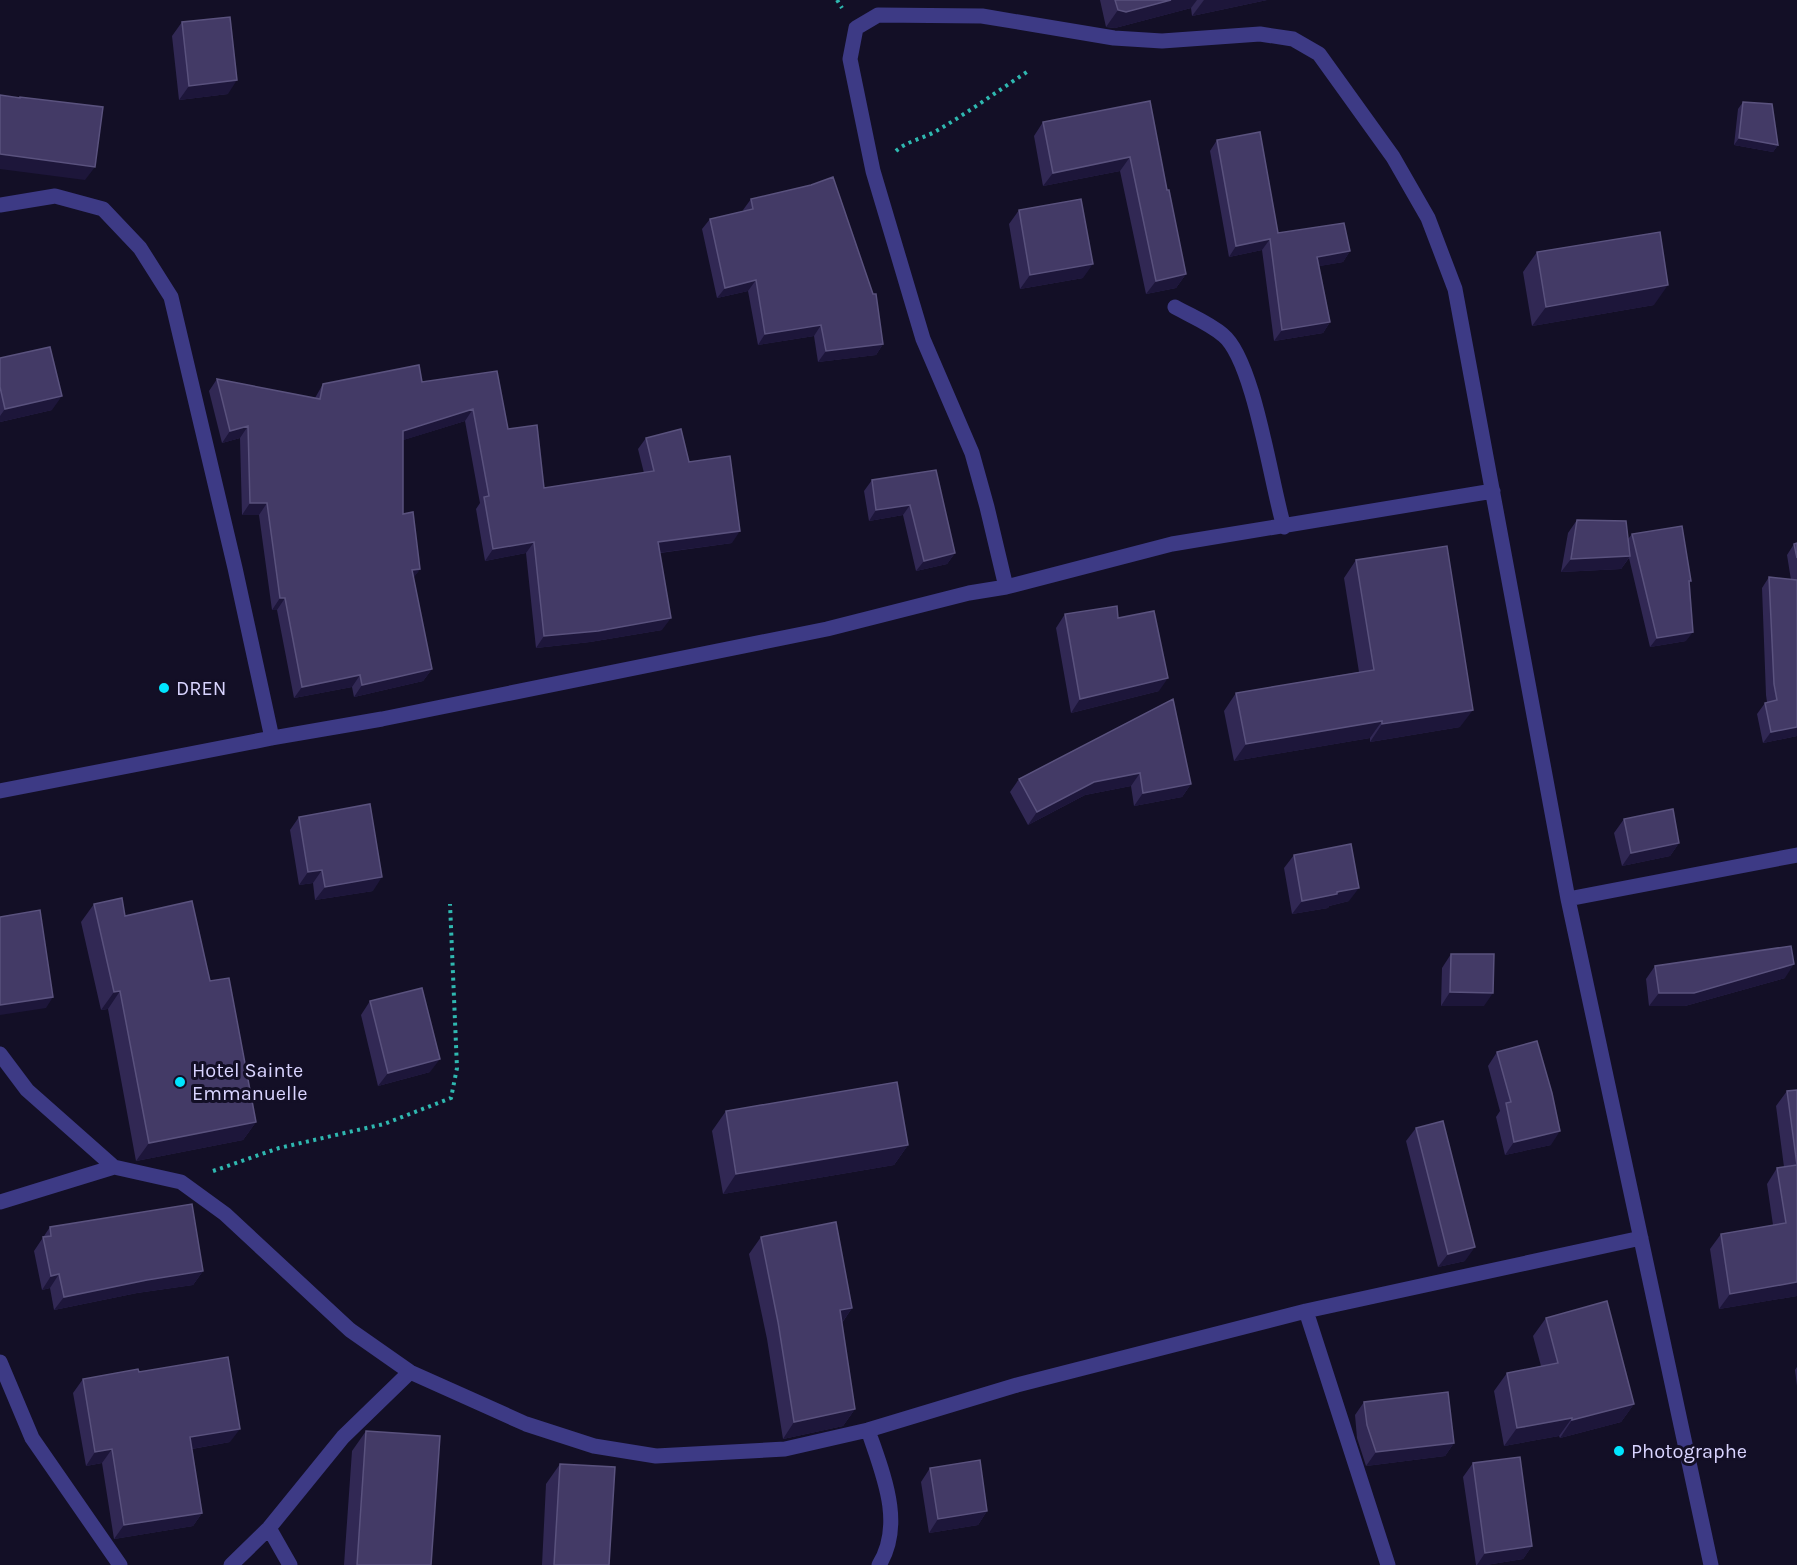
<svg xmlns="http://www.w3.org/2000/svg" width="1797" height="1565" font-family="Karla,sans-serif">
<rect width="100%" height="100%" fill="#130f26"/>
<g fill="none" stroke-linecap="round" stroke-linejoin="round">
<path stroke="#2fb8b0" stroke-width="4" stroke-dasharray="3 4.5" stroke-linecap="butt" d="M 837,0 L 842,8
M 896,151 C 907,141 925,138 938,130 C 969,112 999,90 1030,70
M 213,1171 L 279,1148 L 384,1124 L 451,1098 L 457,1068 L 450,904"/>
<path stroke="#3d3a85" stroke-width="15" d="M 0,205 L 55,196 L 103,209 L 140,248 L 171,297 L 235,568 L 272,738
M 1175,307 C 1191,316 1209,323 1223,335 C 1254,360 1271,484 1284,527
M 1006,587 L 987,507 L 972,453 L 923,339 L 873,171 L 850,59 L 856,28 L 878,15 L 982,16 L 1114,38 L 1162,41 L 1260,34 L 1293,39 L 1319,54 L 1393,157 L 1428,218 L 1455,289 L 1568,899 L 1711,1565
M 0,791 L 272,738 L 382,719 L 827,629 L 969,593 L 1006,587 L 1172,544 L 1493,491
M 1568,899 L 1797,855
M 0,1054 L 27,1090 L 114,1167
M 0,1202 L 114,1167 L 181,1182 L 225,1214 L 350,1330 L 410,1372 L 526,1424 L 594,1446 L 656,1456 L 785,1449 L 868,1430 L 1017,1385 L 1306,1311 L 1641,1238
M 1306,1311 L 1388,1565
M 0,1362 L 32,1438 L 120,1565
M 868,1430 C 882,1472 905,1523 879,1565
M 269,1528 L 290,1565
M 231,1565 L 269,1528 L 343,1437 L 410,1372"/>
</g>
<path fill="#312854" d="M 1100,0 L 1267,0 L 1192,16 L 1191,8 L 1115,28 L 1106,27 Z
M 182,22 L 228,94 L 179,100 L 172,36 Z
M 1150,101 L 1167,190 L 1186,274 L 1176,288 L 1146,294 L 1120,171 L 1043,186 L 1034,136 L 1043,122 Z
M 1743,102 L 1778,145 L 1773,152 L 1734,145 L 1738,109 Z
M 1217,140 L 1278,233 L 1350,251 L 1343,262 L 1319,266 L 1330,322 L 1323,333 L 1274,341 L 1262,250 L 1229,257 L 1210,151 Z
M 751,199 L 883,344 L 876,355 L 818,362 L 814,336 L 758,345 L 748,291 L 717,298 L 702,229 L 710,219 L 744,211 L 743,210 Z
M 1019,210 L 1083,278 L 1020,289 L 1009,224 Z
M 1537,252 L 1654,305 L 1532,326 L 1523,272 Z
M 0,358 L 52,410 L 0,422 Z
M 217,379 L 315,398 L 323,384 L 422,382 L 508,429 L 544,488 L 644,473 L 638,449 L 646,438 L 689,462 L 732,543 L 660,553 L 662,630 L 590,642 L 536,648 L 526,553 L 485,561 L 476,509 L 480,503 L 465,421 L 403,440 L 403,514 L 420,569 L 413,578 L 432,669 L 423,681 L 354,697 L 352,687 L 294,698 L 277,610 L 272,610 L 259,515 L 242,515 L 240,438 L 222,443 L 209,391 Z
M 936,470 L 955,553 L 947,564 L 916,571 L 903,515 L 869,521 L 864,491 L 872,480 Z
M 1577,520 L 1628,539 L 1632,534 L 1689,583 L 1686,641 L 1650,647 L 1629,558 L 1621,569 L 1561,572 L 1568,533 Z
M 1797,543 L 1797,736 L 1763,743 L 1757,714 L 1765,703 L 1767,702 L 1766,695 L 1762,588 L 1769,577 L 1791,580 L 1787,555 L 1794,544 Z
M 1356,560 L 1460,727 L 1370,742 L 1370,738 L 1234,761 L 1224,711 L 1236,693 L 1359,672 L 1344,578 Z
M 1065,614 L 1118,618 L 1159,691 L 1071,713 L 1056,628 Z
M 1173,699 L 1191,784 L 1182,797 L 1134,806 L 1131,786 L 1085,795 L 1028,825 L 1010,792 L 1019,779 Z
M 299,817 L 373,891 L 315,900 L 313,883 L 299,885 L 290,830 Z
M 1624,819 L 1679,843 L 1670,856 L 1622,866 L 1614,833 Z
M 1294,855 L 1349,901 L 1329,906 L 1328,908 L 1292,914 L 1284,868 Z
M 94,904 L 125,916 L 210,981 L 256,1122 L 243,1140 L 136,1161 L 108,1009 L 101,1010 L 81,922 Z
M 1451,954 L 1484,1006 L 1441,1006 L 1442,968 Z
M 1655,966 L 1785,978 L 1685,1006 L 1649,1006 L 1646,979 Z
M 370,1001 L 430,1072 L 378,1086 L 361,1015 Z
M 1497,1052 L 1551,1145 L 1505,1155 L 1496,1117 L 1500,1111 L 1488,1066 Z
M 1797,1090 L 1797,1296 L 1719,1309 L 1710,1249 L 1721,1234 L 1773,1225 L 1767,1184 L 1777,1168 L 1784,1167 L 1776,1106 L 1787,1091 Z
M 726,1111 L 908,1145 L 894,1165 L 723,1194 L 712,1131 Z
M 1416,1128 L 1465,1261 L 1438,1267 L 1406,1141 Z
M 50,1227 L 203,1271 L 193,1285 L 137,1293 L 54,1310 L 50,1288 L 42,1290 L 34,1251 Z
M 761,1237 L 852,1308 L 842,1323 L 855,1409 L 843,1426 L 783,1439 L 767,1339 L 749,1254 Z
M 1546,1318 L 1634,1404 L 1621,1422 L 1560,1438 L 1559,1436 L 1504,1446 L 1494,1391 L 1507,1373 L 1541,1366 L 1533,1336 Z
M 1797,1367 L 1797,1386 L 1795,1370 Z
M 139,1372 L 230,1442 L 192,1449 L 202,1513 L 193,1526 L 114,1539 L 102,1463 L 86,1466 L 73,1393 L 83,1379 Z
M 1364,1402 L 1454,1443 L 1445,1456 L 1366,1466 L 1357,1438 L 1355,1415 Z
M 366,1431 L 431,1565 L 344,1565 L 352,1451 Z
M 1473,1463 L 1532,1546 L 1523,1559 L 1486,1565 L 1476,1565 L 1463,1477 Z
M 560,1464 L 609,1565 L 542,1565 L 546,1484 Z
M 930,1468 L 987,1511 L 978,1525 L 929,1533 L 921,1482 Z"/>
<path fill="#1d163a" d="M 1171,0 L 1197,0 L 1191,8 L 1115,28 L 1106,27 L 1118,10 Z
M 1204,0 L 1267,0 L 1192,16 Z
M 237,80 L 228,94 L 179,100 L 189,86 Z
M 1739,138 L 1778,145 L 1773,152 L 1734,145 Z
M 0,154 L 95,167 L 85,180 L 0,169 Z
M 1130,157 L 1120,171 L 1043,186 L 1053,173 Z
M 1270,239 L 1262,250 L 1229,257 L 1236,246 Z
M 1350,251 L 1343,262 L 1309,268 L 1317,257 Z
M 1093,264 L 1083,278 L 1020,289 L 1030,275 Z
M 1186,274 L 1176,288 L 1146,294 L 1156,281 Z
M 756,280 L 748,291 L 717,298 L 725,288 Z
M 1668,285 L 1654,305 L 1532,326 L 1546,307 Z
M 1330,322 L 1323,333 L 1274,341 L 1282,330 Z
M 821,325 L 814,336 L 758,345 L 765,334 Z
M 883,344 L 876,355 L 818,362 L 826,351 Z
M 62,396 L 52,410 L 0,422 L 0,416 L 5,409 Z
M 473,409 L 465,421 L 394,443 L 403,431 Z
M 248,426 L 240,438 L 222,443 L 230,431 Z
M 250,503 L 267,503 L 259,515 L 242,515 Z
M 910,505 L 903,515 L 869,521 L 876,510 Z
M 740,531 L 732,543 L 650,554 L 658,542 Z
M 534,542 L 526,553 L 485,561 L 493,549 Z
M 955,553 L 947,564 L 916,571 L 924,561 Z
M 1630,556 L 1621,569 L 1561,572 L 1571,559 Z
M 420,569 L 412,580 L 412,570 Z
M 280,598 L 285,598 L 277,610 L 272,610 Z
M 671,618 L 662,630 L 590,642 L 536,648 L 544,636 Z
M 1693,632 L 1686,641 L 1650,647 L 1657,638 Z
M 432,669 L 423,681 L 354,697 L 362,685 Z
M 360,675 L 352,687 L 294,698 L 302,687 Z
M 1168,678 L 1159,691 L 1071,713 L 1080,699 Z
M 1473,710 L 1460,727 L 1370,742 L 1382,724 Z
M 1382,721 L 1370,738 L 1234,761 L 1246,744 Z
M 1797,727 L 1797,736 L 1763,743 L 1771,732 Z
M 1140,773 L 1131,786 L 1085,795 L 1028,825 L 1037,812 L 1094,782 Z
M 1191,784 L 1182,797 L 1134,806 L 1143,793 Z
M 1679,843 L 1670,856 L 1622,866 L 1631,853 Z
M 322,870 L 313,883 L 299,885 L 308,872 Z
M 382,877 L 373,891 L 315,900 L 325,887 Z
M 1359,888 L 1349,901 L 1329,906 L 1328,908 L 1292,914 L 1302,901 Z
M 1794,964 L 1785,978 L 1685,1006 L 1649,1006 L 1659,993 Z
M 120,991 L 108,1009 L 101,1010 L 114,992 Z
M 1450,992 L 1493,993 L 1484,1006 L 1441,1006 Z
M 53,997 L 46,1008 L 0,1015 L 0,1005 Z
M 440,1059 L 430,1072 L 378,1086 L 388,1073 Z
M 256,1122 L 243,1140 L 136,1161 L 149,1143 Z
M 1560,1131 L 1551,1145 L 1505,1155 L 1514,1142 Z
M 908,1145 L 894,1165 L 723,1194 L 736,1174 Z
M 1475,1247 L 1465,1261 L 1438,1267 L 1448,1254 Z
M 203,1271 L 193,1285 L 137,1293 L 54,1310 L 64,1297 L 147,1280 Z
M 59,1274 L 50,1288 L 42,1290 L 51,1276 Z
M 1797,1282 L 1797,1296 L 1719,1309 L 1730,1294 Z
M 852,1308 L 841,1324 L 840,1310 Z
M 1634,1404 L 1621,1422 L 1560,1438 L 1572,1420 Z
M 855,1409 L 843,1426 L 783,1439 L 794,1422 Z
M 1572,1418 L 1559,1436 L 1504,1446 L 1517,1428 Z
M 240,1429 L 230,1442 L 180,1451 L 190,1437 Z
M 1454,1443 L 1445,1456 L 1366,1466 L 1376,1452 Z
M 112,1449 L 102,1463 L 86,1466 L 95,1452 Z
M 987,1511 L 978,1525 L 929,1533 L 938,1519 Z
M 202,1513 L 193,1526 L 114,1539 L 124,1525 Z
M 1532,1546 L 1523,1559 L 1486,1565 L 1477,1565 L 1485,1553 Z"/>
<path fill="#433a66" stroke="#5a527e" stroke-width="1.5" d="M 1115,0 L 1171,0 L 1126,12 L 1118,10 Z
M 230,17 L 237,80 L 189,86 L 182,22 Z
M 0,95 L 20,98 L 20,97 L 103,107 L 95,167 L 0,154 Z
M 1150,101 L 1167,190 L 1169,190 L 1186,274 L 1156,281 L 1130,157 L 1053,173 L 1043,122 Z
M 1743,102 L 1772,104 L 1778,145 L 1739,138 Z
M 1260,132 L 1278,233 L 1344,223 L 1350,251 L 1317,257 L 1330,322 L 1282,330 L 1270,239 L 1236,246 L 1217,140 Z
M 833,177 L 873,294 L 876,294 L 883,344 L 826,351 L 821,325 L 765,334 L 756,280 L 725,288 L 710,219 L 753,209 L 751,199 L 811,185 Z
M 1081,199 L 1093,264 L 1030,275 L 1019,210 Z
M 1660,232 L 1668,285 L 1546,307 L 1537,252 Z
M 50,347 L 62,396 L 5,409 L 0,387 L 0,358 Z
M 419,365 L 422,382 L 497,371 L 508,429 L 537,425 L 544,488 L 654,471 L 646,438 L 681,429 L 689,462 L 730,456 L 740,531 L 658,542 L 671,618 L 598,631 L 544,636 L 534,542 L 493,549 L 484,497 L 489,496 L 473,409 L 403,431 L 403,514 L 413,512 L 420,569 L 412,570 L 432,669 L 362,685 L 360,675 L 302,687 L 285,598 L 280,598 L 267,503 L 250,503 L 248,426 L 230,431 L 217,379 L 320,399 L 323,384 Z
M 936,470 L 955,553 L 924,561 L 910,505 L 876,510 L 872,480 Z
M 1577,520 L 1626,521 L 1630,556 L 1571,559 Z
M 1682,526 L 1691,581 L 1689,581 L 1693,632 L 1657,638 L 1632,534 Z
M 1797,543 L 1797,558 L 1794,544 Z
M 1447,546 L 1473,710 L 1382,724 L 1382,721 L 1246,744 L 1236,693 L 1374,670 L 1356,560 Z
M 1769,577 L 1797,580 L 1797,727 L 1771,732 L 1765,703 L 1777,700 L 1774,684 Z
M 1117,606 L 1118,618 L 1154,611 L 1168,678 L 1080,699 L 1065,614 Z
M 1173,699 L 1191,784 L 1143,793 L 1140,773 L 1094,782 L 1037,812 L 1019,779 Z
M 370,804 L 382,877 L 325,887 L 322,870 L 308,872 L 299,817 Z
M 1673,809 L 1679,843 L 1631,853 L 1624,819 Z
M 1351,844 L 1359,888 L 1337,892 L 1337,894 L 1302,901 L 1294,855 Z
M 122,898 L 125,916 L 192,901 L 210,981 L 229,978 L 256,1122 L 149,1143 L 120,991 L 114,992 L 94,904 Z
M 40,910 L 53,997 L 0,1005 L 0,917 Z
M 1791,946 L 1794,964 L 1694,993 L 1659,993 L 1655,966 Z
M 1451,954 L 1494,954 L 1493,993 L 1450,992 Z
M 422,988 L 440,1059 L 388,1073 L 370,1001 Z
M 1537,1041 L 1552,1093 L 1560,1131 L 1514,1142 L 1506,1103 L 1511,1102 L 1497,1052 Z
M 897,1082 L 908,1145 L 736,1174 L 726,1111 Z
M 1797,1090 L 1797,1165 L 1787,1091 Z
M 1443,1121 L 1475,1247 L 1448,1254 L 1416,1128 Z
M 1797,1165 L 1797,1282 L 1730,1294 L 1721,1234 L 1786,1223 L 1777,1168 Z
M 192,1204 L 203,1271 L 147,1280 L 64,1297 L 59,1274 L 51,1276 L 43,1237 L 51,1236 L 50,1227 Z
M 836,1222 L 852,1308 L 840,1310 L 855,1409 L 794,1422 L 778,1322 L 761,1237 Z
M 1607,1301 L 1634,1404 L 1572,1420 L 1572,1418 L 1517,1428 L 1507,1373 L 1558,1363 L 1546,1318 Z
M 228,1357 L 240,1429 L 190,1437 L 202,1513 L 124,1525 L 112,1449 L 95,1452 L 83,1379 L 138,1369 L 139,1372 Z
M 1448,1392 L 1454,1443 L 1376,1452 L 1367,1425 L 1364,1402 Z
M 366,1431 L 440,1436 L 431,1565 L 357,1565 Z
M 1520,1457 L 1532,1546 L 1485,1553 L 1473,1463 Z
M 980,1460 L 987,1511 L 938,1519 L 930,1468 Z
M 560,1464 L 615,1467 L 609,1565 L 554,1565 Z"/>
<g fill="#00e5ff" stroke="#130f26" stroke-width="2">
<circle cx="164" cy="688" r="6"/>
<circle cx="180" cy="1082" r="6"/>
<circle cx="1619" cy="1451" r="6"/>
</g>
<g text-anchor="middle" stroke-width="6" stroke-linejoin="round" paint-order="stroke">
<g font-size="20" fill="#d9d4ff" stroke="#130f26" text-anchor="start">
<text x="176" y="695">DREN</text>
<text x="192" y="1077">Hotel Sainte<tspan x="192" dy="23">Emmanuelle</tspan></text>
<text x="1631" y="1458">Photographe</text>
</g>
</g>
</svg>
